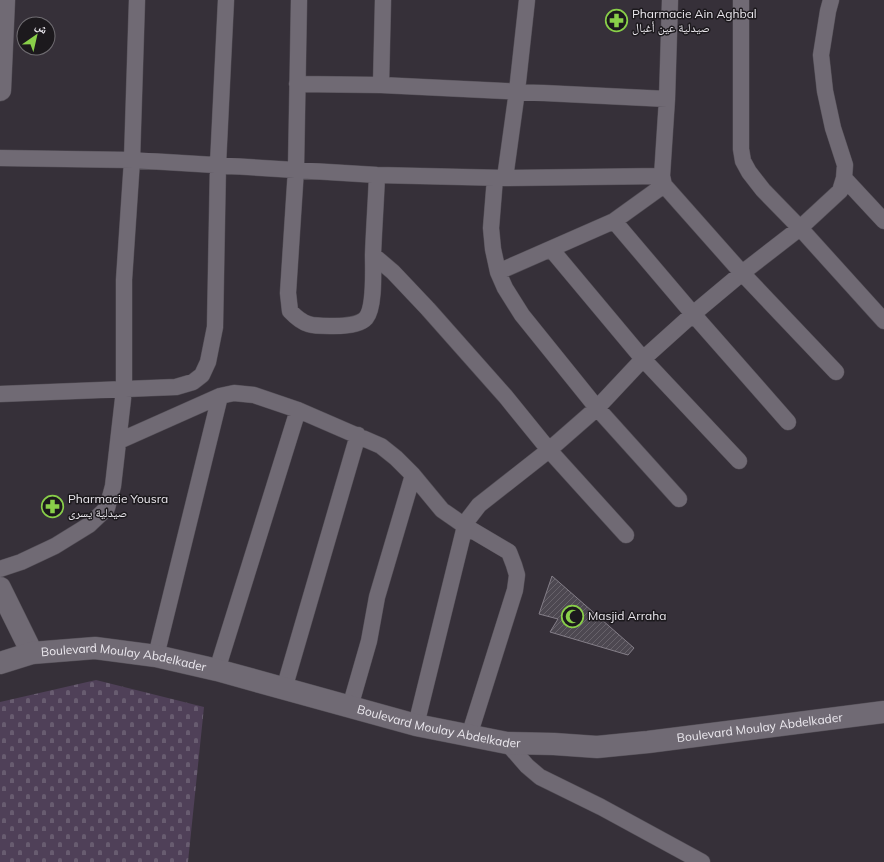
<svg xmlns="http://www.w3.org/2000/svg" width="884" height="862" font-family="Mulish,'Noto Naskh Arabic',sans-serif">
<defs>
<pattern id="cemetery-stones" width="16" height="16" patternUnits="userSpaceOnUse"><rect width="16" height="16" fill="#4f4058"/><path d="M2 7V4a2 2 0 0 1 4 0v3zM10 15v-3a2 2 0 0 1 4 0v3z" fill="#685c70"/></pattern>
<pattern id="building-hatch" width="6" height="6" patternUnits="userSpaceOnUse"><rect width="6" height="6" fill="#4d4851"/><path d="M-1 1l2-2M0 6l6-6M5 7l2-2" fill="none" stroke="#67626a"/></pattern>
</defs>
<rect width="100%" height="100%" fill="#363039"/>
<path fill="url(#cemetery-stones)" d="M 96,680 L 204,707 L 188,862 L 0,862 L 0,702 Z"/>
<path fill="url(#building-hatch)" stroke="#847e88" d="M 552,576 L 634,648 L 628,655 L 550,632 L 558,619 L 539,614 Z"/>
<g fill="none" stroke-linecap="round" stroke-linejoin="round">
<defs>
<path id="street" d="M 299,0 L 296,169 L 288,293 L 290,311 C 305,327 313,326 334,326 C 343,326 360,325 366,318 C 375,307 373,270 373,255 C 374,228 376,201 377,175
M 741,0 L 741,149 L 743,161 L 749,172 L 763,190 L 800,228 L 884,321
M 297,84 L 381,85 L 667,99
M 381,85 L 383,0
M 0,158 L 132,160 L 377,175 L 505,178 L 662,176 L 667,99 L 670,0
M 662,176 L 664,185 L 742,273 L 836,372
M 495,178 L 491,228 L 493,249 L 498,272 L 505,288 L 522,315 L 597,408 L 679,499
M 505,178 L 517,91 L 527,0
M 844,178 L 884,221
M 614,221 L 664,185
M 551,249 L 643,359 L 739,461
M 373,255 L 393,272 L 428,309 L 506,397 L 549,450 L 626,535
M 498,272 L 614,221 L 693,314 L 788,422
M 0,394 L 176,387 L 193,382 L 202,375 L 208,362 L 215,327 L 218,164 L 226,0
M 119,441 L 220,396 L 234,393 L 254,395 L 298,410 L 381,446 L 396,458 L 413,475 L 442,510 L 465,526 L 509,552 L 514,565 L 517,575 L 515,590 L 469,736
M 0,569 L 21,562 L 55,546 L 89,525 L 107,508 L 113,486 L 124,390 L 124,280 L 132,160 L 137,0
M 156,656 L 220,396
M 217,670 L 298,410
M 284,689 L 358,435
M 350,707 L 369,641 L 377,597 L 413,475
M 416,725 L 465,526 L 469,518 L 479,505 L 549,450 L 597,408 L 643,359 L 693,314 L 742,273 L 800,228 L 840,191 L 844,178 L 845,165 L 833,128 L 825,91 L 821,55 L 828,11 L 831,0
M 507,743 L 527,766 L 540,777 L 601,807 L 702,862"/>
<g id="secondary">
<path d="M 0,90 L 4,0"/>
<path d="M 0,588 L 32,653"/>
<path id="s1" d="M 0,663 L 32,653 L 95,648 L 156,656 L 217,670 L 416,725 L 507,743 L 554,744 L 597,747 L 648,742 L 884,712"/>
</g>
</defs>
<use href="#street" stroke="#534e56" stroke-width="17"/>
<use href="#secondary" stroke="#534e56" stroke-width="23"/>
<use href="#street" stroke="#706a74" stroke-width="16"/>
<use href="#secondary" stroke="#706a74" stroke-width="22"/>
</g>
<defs>
<symbol id="pharmacy-ring" viewBox="-11 -11 22 22"><circle r="9.5" fill="#1c191d" stroke="#89cf49" stroke-width="1.5"/><path d="M-2-6h4v4h4v4h-4v4h-4v-4h-4v-4h4Z" fill="#89cf49"/></symbol>
<symbol id="mosque-ring" viewBox="-11 -11 22 22"><circle r="9.5" fill="#1c191d" stroke="#89cf49" stroke-width="1.5"/><path d="M3.5-4.9A6 6 0 1 0 3.5 4.9A5 5 0 1 1 3.5-4.9Z" fill="#89cf49"/></symbol>
</defs>
<g fill-rule="evenodd">
<use href="#pharmacy-ring" x="604" y="8" width="25" height="25"/>
<use href="#pharmacy-ring" x="40" y="494" width="25" height="25"/>
<use href="#mosque-ring" x="560" y="604" width="25" height="25"/>
</g>
<g text-anchor="middle" stroke-width="3" stroke-linejoin="round" paint-order="stroke">
<g font-size="12" fill="#ebe8ee" stroke="#1c191d" text-anchor="start">
<text x="632" y="18">Pharmacie Ain Aghbal<tspan x="632" dy="14">صيدلية عين أغبال</tspan></text>
<text x="68" y="503">Pharmacie Yousra<tspan x="68" dy="14">صيدلية يسرى</tspan></text>
<text x="588" y="620">Masjid Arraha</text>
</g>
<g font-size="12" fill="#ebe8ee" stroke="#1c191d">
<text dy="4" stroke="none"><textPath href="#s1" startOffset="126">Boulevard Moulay Abdelkader</textPath></text>
<text dy="4" stroke="none"><textPath href="#s1" startOffset="450">Boulevard Moulay Abdelkader</textPath></text>
<text dy="4" stroke="none"><textPath href="#s1" startOffset="774">Boulevard Moulay Abdelkader</textPath></text>
</g>
</g>
<g transform="translate(36 36) rotate(34)"><circle r="19" fill="#1c191d" stroke="#6f6c71"/>
<path d="M0-3L7 15L0 10L-7 15Z" fill="#89cf49"/>
<text y="-6" font-size="11" font-weight="bold" text-anchor="middle" fill="#ebe8ee">ش</text>
</g>
</svg>
